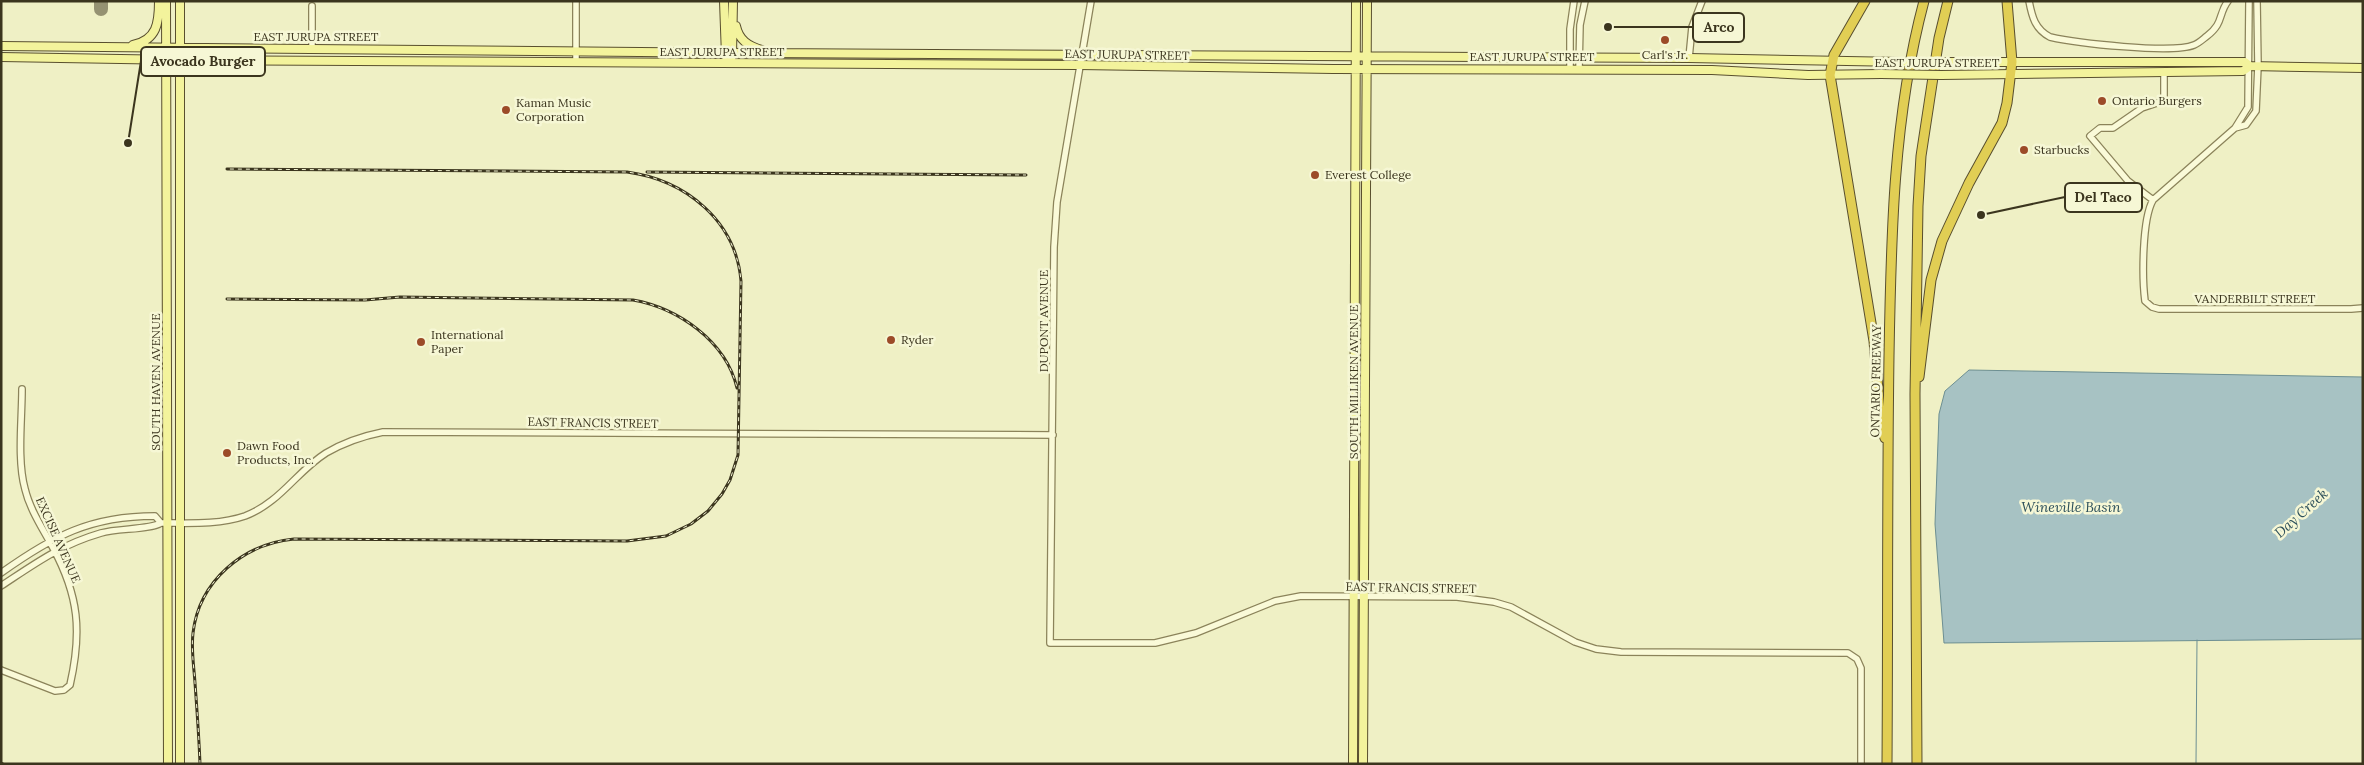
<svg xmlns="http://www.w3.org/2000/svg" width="2364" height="765" font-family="Lora,serif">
<rect width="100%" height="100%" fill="#eff0c5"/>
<path fill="#a7c2c3" stroke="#6d8f92" d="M 1969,370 L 2363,377 L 2363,639 L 1944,643 L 1935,524 L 1939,414 L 1945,391 Z"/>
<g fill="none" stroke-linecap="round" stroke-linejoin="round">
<path stroke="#6d8f92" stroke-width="1" d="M 2196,764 L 2197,640"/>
<path stroke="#959272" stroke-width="14" d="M 101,9 L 101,1"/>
<defs>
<path id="minor" d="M 1091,1 L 1057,202 L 1054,247 L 1050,643 L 1155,643 L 1196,633 L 1275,601 L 1301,596 L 1457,597 L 1494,602 L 1511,607 L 1575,642 L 1596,649 L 1621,652 L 1848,653 L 1857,659 L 1861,668 L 1861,764
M 2029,1 C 2032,17 2035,29 2050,37 C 2076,43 2172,54 2194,45 C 2199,43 2203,39 2207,36 C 2224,23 2218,14 2228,1
M 2257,1 L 2258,66 L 2256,111 L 2246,125 L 2235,128 L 2153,200 C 2142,219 2142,278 2145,301 L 2152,307 L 2159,309 L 2351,309 L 2363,308
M 312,48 L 312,6
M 1689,58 L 1692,27 L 1702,1
M 576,63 L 576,1
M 1570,69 L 1570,29 L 1574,1
M 1579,69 L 1580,25 L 1585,1
M 2235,128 L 2248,107 L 2249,1
M 2153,200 L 2128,181 L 2090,136 L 2100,128 L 2113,128 L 2142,108 L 2160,102 L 2164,97 L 2164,72
M 1,573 C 53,536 90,516 155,516 L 161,523
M 1,586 C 36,563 60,545 101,533 C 118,528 149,530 161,523 C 188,523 219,525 245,516 C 281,502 296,472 326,453 C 343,443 363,436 383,432 L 1053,435
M 1,670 L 55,691 L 64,690 L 70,685 C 82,632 79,596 53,548 C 43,529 30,510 25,489 C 17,460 22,420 22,389"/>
<path id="major" d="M 166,1 L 168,764
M 724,1 L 726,56
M 736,26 C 739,40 748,46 762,50
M 133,45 C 157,40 159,23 159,1
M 1,46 L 745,53 L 1689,58 L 1902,62
M 732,56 L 733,1
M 1,57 L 180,60 L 1079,65 L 1333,69 L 1712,70 L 1808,75 L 1881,74
M 1962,62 L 2245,62 L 2250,66 L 2363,68
M 1941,75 L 2243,71 L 2250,66
M 180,764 L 180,1
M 1353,764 L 1356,1
M 1363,764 L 1367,1"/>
<path id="highway" d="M 1865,1 L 1834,55 L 1830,75 L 1874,341 L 1881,426 L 1885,438
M 1919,377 L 1931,280 L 1942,241 L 1969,183 L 2002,123 L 2007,103 L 2012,62 L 2007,1
M 1887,764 C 1888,628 1887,492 1889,356 C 1891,237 1893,117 1924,1
M 1917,764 L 1915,394 L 1918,206 L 1921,156 L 1939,38 L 1948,1"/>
</defs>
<use href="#minor" stroke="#8b835a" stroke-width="8"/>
<use href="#major" stroke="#594f2e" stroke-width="10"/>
<use href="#highway" stroke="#594f2e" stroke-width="11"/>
<use href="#minor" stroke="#fafad8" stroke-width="5.5"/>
<use href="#major" stroke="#f3f39c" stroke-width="8"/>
<use href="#highway" stroke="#e1ce54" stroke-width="9"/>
<defs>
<path id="rail" d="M 647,172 L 1026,175
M 227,299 L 365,300 L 400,297 L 633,300 C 678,308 726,341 737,388
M 1,763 L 3,764
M 200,764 C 199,737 197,710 195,683 C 194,667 191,650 193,633 C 199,581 243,544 294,539 L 627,541 L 666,536 L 691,524 L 708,511 L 722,494 L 730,480 L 738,455 L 741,281 C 736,221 686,180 627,172 L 227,169"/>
</defs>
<use href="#rail" stroke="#3b351e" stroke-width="3"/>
<use href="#rail" stroke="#f6f7d5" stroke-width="1" stroke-dasharray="4" stroke-linecap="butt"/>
<defs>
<path id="major-bridge" d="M 1902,62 L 1962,62
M 1881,74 L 1941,75"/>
</defs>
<use href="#major-bridge" stroke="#594f2e" stroke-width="10" stroke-linecap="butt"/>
<use href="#major-bridge" stroke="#f3f39c" stroke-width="8"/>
</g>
<g fill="#9c4b28" stroke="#f6f7d5" stroke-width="2">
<circle cx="1665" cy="40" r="5"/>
<circle cx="2102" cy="101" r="5"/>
<circle cx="506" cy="110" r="5"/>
<circle cx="2024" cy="150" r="5"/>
<circle cx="1315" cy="175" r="5"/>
<circle cx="891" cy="340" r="5"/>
<circle cx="421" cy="342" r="5"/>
<circle cx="227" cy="453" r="5"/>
</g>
<g text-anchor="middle" stroke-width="5" stroke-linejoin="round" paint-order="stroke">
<g font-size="12" fill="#3b351e" stroke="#f6f7d5">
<text x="316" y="41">EAST JURUPA STREET</text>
<text x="722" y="56">EAST JURUPA STREET</text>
<text transform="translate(1127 55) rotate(1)" y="4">EAST JURUPA STREET</text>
<text x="1532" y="61">EAST JURUPA STREET</text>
<text x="1937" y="67">EAST JURUPA STREET</text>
<text x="2255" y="303">VANDERBILT STREET</text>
<text transform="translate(1044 321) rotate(-90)" y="4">DUPONT AVENUE</text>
<text transform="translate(1876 381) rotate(-89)" y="4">ONTARIO FREEWAY</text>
<text transform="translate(156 382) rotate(-90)" y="4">SOUTH HAVEN AVENUE</text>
<text transform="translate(1354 382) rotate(-90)" y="4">SOUTH MILLIKEN AVENUE</text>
<text transform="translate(593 423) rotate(1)" y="4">EAST FRANCIS STREET</text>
<text transform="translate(58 540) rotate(66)" y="4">EXCISE AVENUE</text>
<text transform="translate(1411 588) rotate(1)" y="4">EAST FRANCIS STREET</text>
</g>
<g font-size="12" fill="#3b351e" stroke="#f6f7d5" text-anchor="start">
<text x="1665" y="59" text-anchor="middle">Carl's Jr.</text>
<text x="2112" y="105">Ontario Burgers</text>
<text x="516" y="107">Kaman Music<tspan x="516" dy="14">Corporation</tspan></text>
<text x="2034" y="154">Starbucks</text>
<text x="1325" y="179">Everest College</text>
<text x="431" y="339">International<tspan x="431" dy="14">Paper</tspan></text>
<text x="901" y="344">Ryder</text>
<text x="237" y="450">Dawn Food<tspan x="237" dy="14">Products, Inc.</tspan></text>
</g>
<g font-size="14" font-style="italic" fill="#2d505b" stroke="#f6f7d5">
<text x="2071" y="512">Wineville Basin</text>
<text transform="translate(2301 513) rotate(-42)" y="5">Day Creek</text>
</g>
</g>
<path fill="none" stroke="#3b351e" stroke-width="2" d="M1608 27L1693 27M128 143L141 61M1981 215L2065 197"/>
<g fill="#3b351e" stroke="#f6f7d5" stroke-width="2">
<circle cx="1608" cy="27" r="5"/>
<circle cx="128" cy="143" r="5"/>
<circle cx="1981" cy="215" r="5"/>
</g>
<g fill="#f6f7d5" stroke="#3b351e" stroke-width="2">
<rect x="1693" y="13" width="51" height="29" rx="5"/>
<rect x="141" y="47" width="124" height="29" rx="5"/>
<rect x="2065" y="183" width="77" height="29" rx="5"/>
</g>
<g font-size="14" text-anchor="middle" font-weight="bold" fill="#3b351e">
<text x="1719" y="32">Arco</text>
<text x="203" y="66">Avocado Burger</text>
<text x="2103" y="202">Del Taco</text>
</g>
<rect width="2364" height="765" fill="none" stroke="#3b351e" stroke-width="5"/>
</svg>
